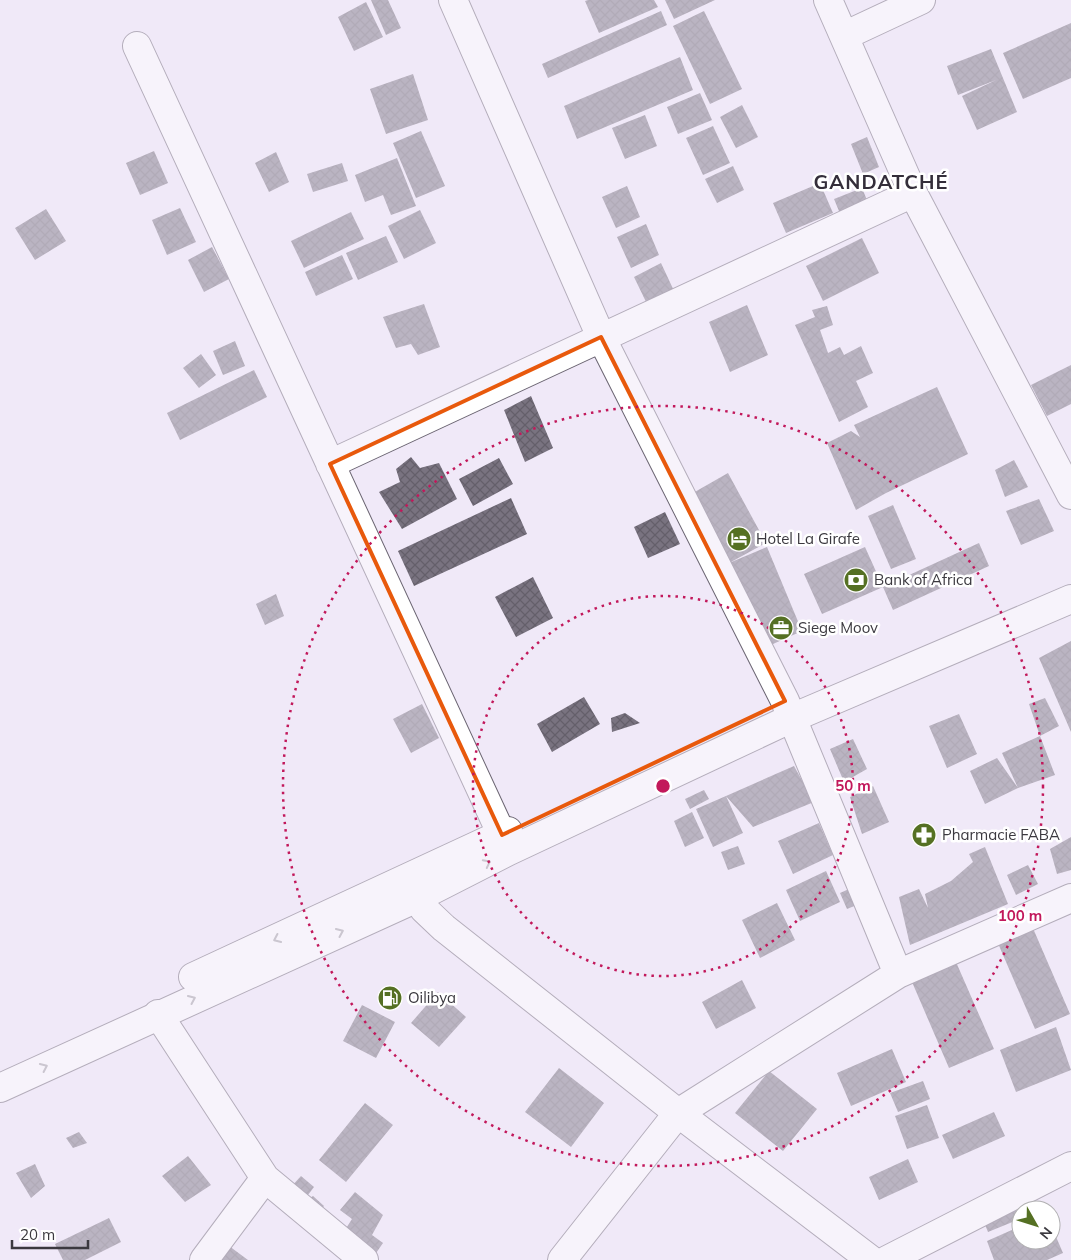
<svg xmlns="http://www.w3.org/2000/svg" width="1071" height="1260" font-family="Mulish,sans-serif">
<defs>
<pattern id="building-cross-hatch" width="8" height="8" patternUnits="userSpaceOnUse" patternTransform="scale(1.25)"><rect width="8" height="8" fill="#797380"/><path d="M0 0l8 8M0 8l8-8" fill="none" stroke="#645f6a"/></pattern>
</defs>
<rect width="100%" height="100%" fill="#f0e9f8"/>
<path fill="url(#building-cross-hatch)" d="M 371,0 L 388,0 L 401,28 L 386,35 Z
M 588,0 L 654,0 L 658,7 L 599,33 L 585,1 Z
M 665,0 L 715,0 L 674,19 Z
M 366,2 L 383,37 L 354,51 L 338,17 Z
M 661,11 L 667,25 L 548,78 L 542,64 Z
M 704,11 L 742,89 L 710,104 L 673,26 Z
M 1071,23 L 1071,78 L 1023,99 L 1003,53 Z
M 991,49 L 1017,112 L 977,130 L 962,96 L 996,80 L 958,95 L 947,66 Z
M 680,57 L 693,90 L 577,139 L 564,106 Z
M 413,74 L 428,120 L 386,134 L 370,89 Z
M 700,93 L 712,120 L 678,134 L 667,107 Z
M 742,105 L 758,137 L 736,148 L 720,117 Z
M 645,115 L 657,146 L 625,159 L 612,128 Z
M 713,126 L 730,163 L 703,175 L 686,138 Z
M 421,131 L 445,186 L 416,198 L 393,143 Z
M 867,137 L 879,167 L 863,174 L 851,144 Z
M 154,151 L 168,183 L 140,195 L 126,163 Z
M 276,152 L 289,182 L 269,192 L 255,163 Z
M 397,158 L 416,206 L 391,215 L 383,195 L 365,202 L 355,175 Z
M 342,163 L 348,181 L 313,192 L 307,174 Z
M 733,166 L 744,190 L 717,203 L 705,179 Z
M 820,183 L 833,213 L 786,233 L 773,203 Z
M 627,186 L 640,217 L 616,228 L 602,197 Z
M 862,188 L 869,205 L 841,216 L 834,199 Z
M 180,208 L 196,242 L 167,255 L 152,220 Z
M 46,209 L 66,241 L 35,260 L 15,228 Z
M 420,210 L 436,243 L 404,259 L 388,226 Z
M 351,212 L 364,239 L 304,268 L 291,241 Z
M 646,224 L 659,255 L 631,268 L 617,237 Z
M 386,236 L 398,262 L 358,280 L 346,253 Z
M 862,238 L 879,273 L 823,301 L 806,266 Z
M 212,247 L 229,279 L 204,292 L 188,260 Z
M 342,255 L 353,279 L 316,296 L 305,272 Z
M 661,263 L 675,293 L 648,306 L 634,277 Z
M 424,304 L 440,347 L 418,355 L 411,344 L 396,348 L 383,317 Z
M 747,305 L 768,355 L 730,372 L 709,322 Z
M 827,306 L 833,325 L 820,330 L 828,353 L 840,347 L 844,355 L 861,346 L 873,373 L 856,381 L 868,407 L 839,422 L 795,325 L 815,317 L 812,310 Z
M 235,341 L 245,366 L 223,375 L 213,351 Z
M 201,354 L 216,375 L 199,388 L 183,368 Z
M 1071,365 L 1071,404 L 1047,416 L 1031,385 Z
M 254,370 L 267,397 L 180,440 L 167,413 Z
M 937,387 L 968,454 L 886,493 L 856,510 L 827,443 L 851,431 L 860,437 L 854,425 Z
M 531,396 L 553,448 L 525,462 L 504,410 Z
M 411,457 L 420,468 L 439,463 L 457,499 L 402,529 L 379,492 L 400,482 L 396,469 Z
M 499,458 L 513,484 L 473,506 L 459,479 Z
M 1014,460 L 1028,487 L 1005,497 L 995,470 Z
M 728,473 L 766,543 L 731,562 L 693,493 Z
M 511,498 L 527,534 L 414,586 L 398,551 Z
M 1039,499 L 1054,531 L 1021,545 L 1006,511 Z
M 893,505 L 916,559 L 891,569 L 868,516 Z
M 665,512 L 680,544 L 648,558 L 634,527 Z
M 979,543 L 989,566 L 893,610 L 883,587 Z
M 767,547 L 802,631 L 764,648 L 729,563 Z
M 865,547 L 883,587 L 822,614 L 804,574 Z
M 533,577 L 553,618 L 516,637 L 495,597 Z
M 276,594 L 284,616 L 265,625 L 256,604 Z
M 1071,641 L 1071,732 L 1039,658 Z
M 584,697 L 600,724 L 552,752 L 537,724 Z
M 1045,698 L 1059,726 L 1040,736 L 1029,704 Z
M 422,704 L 439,738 L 411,753 L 393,719 Z
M 625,713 L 640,723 L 612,732 L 611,718 Z
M 959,714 L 977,754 L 947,768 L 929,726 Z
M 1040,736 L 1055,775 L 1018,788 L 985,804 L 970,771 L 997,758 L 1018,788 L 1002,753 Z
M 853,739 L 867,769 L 844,782 L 830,749 Z
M 794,766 L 814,802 L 753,827 L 726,796 L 743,833 L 713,847 L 696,809 L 726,796 Z
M 873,786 L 889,822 L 862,834 L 850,797 Z
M 704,790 L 709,799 L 690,809 L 685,799 Z
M 692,812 L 704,838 L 685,847 L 674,821 Z
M 819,823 L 833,855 L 793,874 L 778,841 Z
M 1071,837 L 1071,870 L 1057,874 L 1050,849 Z
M 738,846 L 745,864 L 728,870 L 721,852 Z
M 985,847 L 1008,904 L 910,945 L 899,897 L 919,889 L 928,908 L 925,894 L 951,881 L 973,862 L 969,854 Z
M 1028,865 L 1038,884 L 1016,895 L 1007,875 Z
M 826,871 L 840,902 L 800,921 L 786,890 Z
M 858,885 L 864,902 L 847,909 L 840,893 Z
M 777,903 L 795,940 L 760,958 L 742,920 Z
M 1032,926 L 1070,1014 L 1035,1029 L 997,941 Z
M 956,962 L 994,1049 L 949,1068 L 912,982 Z
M 742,980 L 756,1008 L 716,1029 L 702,1002 Z
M 438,992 L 466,1017 L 439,1047 L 411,1023 Z
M 362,1005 L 395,1022 L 376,1058 L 343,1041 Z
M 1056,1027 L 1071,1070 L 1016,1092 L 1000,1050 Z
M 892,1049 L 906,1082 L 851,1106 L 837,1073 Z
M 559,1068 L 604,1103 L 571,1147 L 525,1112 Z
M 769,1071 L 817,1109 L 783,1151 L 735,1113 Z
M 923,1081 L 930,1099 L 898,1112 L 890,1093 Z
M 365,1103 L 393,1125 L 346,1182 L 319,1160 Z
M 927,1105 L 939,1138 L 907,1149 L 895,1116 Z
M 994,1112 L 1005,1136 L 953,1159 L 942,1135 Z
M 79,1132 L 87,1143 L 73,1148 L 66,1138 Z
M 188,1156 L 211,1185 L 185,1202 L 162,1176 Z
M 908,1159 L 918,1182 L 879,1200 L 869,1177 Z
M 35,1164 L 45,1186 L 31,1198 L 16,1173 Z
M 301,1176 L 314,1187 L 302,1203 L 290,1188 Z
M 355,1192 L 383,1215 L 372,1235 L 383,1243 L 374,1256 L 343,1233 L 352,1219 L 340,1210 Z
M 313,1196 L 324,1206 L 315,1215 L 302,1203 Z
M 1012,1202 L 1020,1219 L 988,1232 L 981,1215 Z
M 109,1218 L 121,1242 L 85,1260 L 63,1260 L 55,1244 Z
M 1051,1225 L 1063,1253 L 1047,1260 L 994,1260 L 987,1241 L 1021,1226 L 1021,1240 L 1051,1240 Z
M 225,1243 L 248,1260 L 212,1260 Z"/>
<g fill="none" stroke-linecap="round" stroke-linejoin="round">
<defs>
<path id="minor" d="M 453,0 L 601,337 L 785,701 L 898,974
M 828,0 L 913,193 L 1071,495
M 844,36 L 921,0
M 137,46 L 502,835
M 330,464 L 913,193
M 158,1014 L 265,1178 L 364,1260
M 204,1260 L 265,1178
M 562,1260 L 678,1113 L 898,974 L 1071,898
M 887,1260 L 1071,1166"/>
<path id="tertiary" d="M 406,880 L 424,909 L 444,928 L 678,1113 L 871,1260"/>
<path id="primary" d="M 193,977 L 508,831
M 0,1088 L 417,898 L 509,851 L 792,718 L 1071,599"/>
</defs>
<use href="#minor" stroke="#6b6572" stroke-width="30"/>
<use href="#tertiary" stroke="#6b6572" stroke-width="30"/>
<use href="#primary" stroke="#6b6572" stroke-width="30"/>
<use href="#minor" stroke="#fff" stroke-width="28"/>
<use href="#tertiary" stroke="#fff" stroke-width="28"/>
<use href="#primary" stroke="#fff" stroke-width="28"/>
</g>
<defs><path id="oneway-chevron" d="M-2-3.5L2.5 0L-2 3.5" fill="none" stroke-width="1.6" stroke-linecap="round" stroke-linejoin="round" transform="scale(1.25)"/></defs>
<g stroke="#9d9c9f">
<use href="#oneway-chevron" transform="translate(487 863) rotate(-27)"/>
<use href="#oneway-chevron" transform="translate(340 932) rotate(-24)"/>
<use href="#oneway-chevron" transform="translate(277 939) rotate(155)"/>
<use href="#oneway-chevron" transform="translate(192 999) rotate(-24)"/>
<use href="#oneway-chevron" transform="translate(44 1067) rotate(-25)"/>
</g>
<path d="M0 0H1071V1260H0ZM 601,337 L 785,701 L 502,835 L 330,464 Z" fill="#f0e9f8" fill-opacity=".55" fill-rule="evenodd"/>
<path fill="none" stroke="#e8590c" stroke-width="4" stroke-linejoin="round" d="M 601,337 L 785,701 L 502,835 L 330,464 Z"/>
<g fill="none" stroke="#c2185b" stroke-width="2.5" stroke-dasharray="2.5 5">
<circle cx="663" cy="786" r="190"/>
<circle cx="663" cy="786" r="380"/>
</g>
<defs>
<symbol id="hotel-disc" viewBox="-11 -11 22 22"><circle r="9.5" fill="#557023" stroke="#fff"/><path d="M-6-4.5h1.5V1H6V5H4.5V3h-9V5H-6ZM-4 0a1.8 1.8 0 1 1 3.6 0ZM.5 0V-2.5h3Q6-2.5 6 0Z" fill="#fff"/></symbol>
<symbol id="bank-disc" viewBox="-11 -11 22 22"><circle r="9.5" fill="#557023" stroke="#fff"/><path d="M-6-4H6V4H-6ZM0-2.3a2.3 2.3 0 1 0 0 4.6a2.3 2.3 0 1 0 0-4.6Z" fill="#fff"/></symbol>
<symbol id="office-disc" viewBox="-11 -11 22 22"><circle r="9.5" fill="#557023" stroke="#fff"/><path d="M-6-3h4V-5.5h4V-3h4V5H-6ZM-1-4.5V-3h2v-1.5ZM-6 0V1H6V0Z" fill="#fff"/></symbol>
<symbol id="pharmacy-disc" viewBox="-11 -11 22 22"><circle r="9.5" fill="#557023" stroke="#fff"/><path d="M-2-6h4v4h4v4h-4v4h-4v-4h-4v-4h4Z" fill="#fff"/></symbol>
<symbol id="fuel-disc" viewBox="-11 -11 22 22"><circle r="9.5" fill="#557023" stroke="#fff"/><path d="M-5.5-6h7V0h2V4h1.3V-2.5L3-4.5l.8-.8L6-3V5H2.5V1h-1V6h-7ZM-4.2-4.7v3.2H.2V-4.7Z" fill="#fff"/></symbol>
</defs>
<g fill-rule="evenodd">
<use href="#hotel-disc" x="725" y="525" width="28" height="28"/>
<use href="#bank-disc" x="842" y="566" width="28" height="28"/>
<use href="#office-disc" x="767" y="614" width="28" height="28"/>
<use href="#pharmacy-disc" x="910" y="821" width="28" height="28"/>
<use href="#fuel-disc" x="376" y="984" width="28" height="28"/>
</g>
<g text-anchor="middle" stroke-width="5" stroke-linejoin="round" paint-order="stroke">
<g font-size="15" fill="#3b393f" stroke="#fff" text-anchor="start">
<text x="756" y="544">Hotel La Girafe</text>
<text x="874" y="585">Bank of Africa</text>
<text x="798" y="633">Siege Moov</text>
<text x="942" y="840">Pharmacie FABA</text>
<text x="408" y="1003">Oilibya</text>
</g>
<g font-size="20" font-weight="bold" letter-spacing="1" fill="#342e3a" stroke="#fff">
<text x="881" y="189">GANDATCHÉ</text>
</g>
</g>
<circle cx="663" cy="786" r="8" fill="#c2185b" stroke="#fff" stroke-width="2.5"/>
<g font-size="15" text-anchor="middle" font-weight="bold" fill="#c2185b" stroke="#fff" stroke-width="5" stroke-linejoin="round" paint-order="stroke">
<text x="853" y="791">50 m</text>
<text x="1020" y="921">100 m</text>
</g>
<g transform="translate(1036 1225) rotate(129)"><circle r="24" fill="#ffffff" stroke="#b1b0b2"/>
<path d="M0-4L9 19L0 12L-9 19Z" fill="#557023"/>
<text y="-8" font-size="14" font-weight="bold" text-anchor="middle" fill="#3b393f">N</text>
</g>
<path d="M12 1240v8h76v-8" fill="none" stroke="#3b393f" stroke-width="2.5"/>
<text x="20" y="1240" font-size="15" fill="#3b393f" stroke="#ffffff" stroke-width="4" paint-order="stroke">20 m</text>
</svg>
